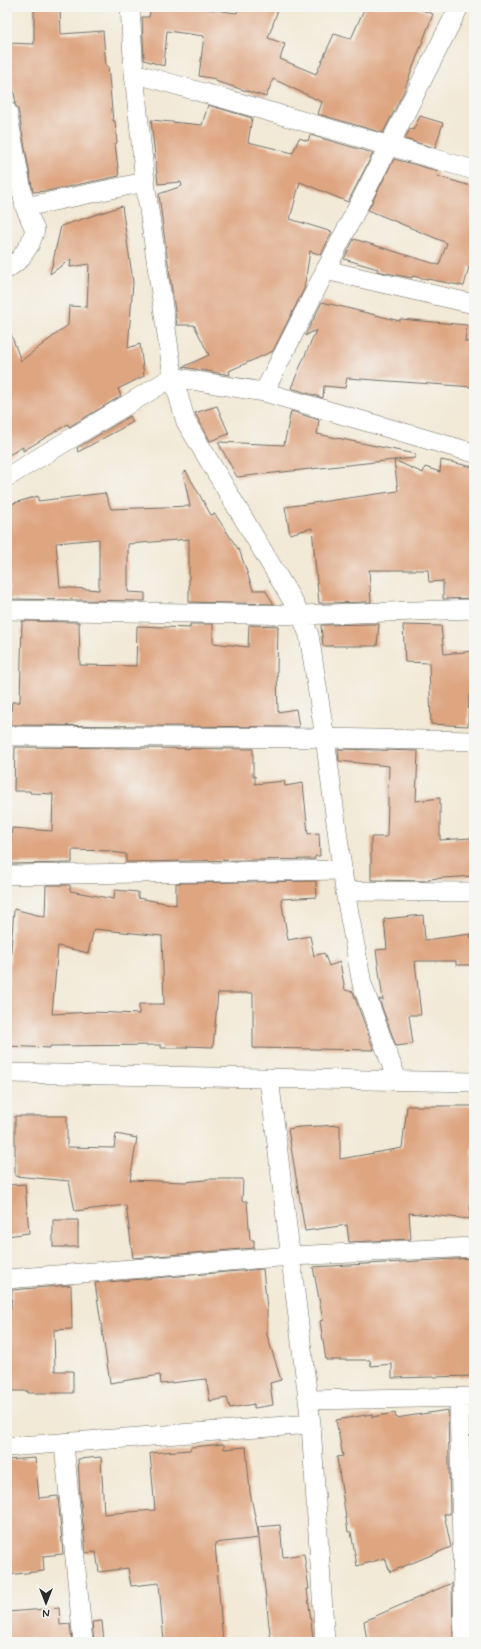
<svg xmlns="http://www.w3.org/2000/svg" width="481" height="1649" font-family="Mynerve,sans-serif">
<rect width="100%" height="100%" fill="#f6f6f2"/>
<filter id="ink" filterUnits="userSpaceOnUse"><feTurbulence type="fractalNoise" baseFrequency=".025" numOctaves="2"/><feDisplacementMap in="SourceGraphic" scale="8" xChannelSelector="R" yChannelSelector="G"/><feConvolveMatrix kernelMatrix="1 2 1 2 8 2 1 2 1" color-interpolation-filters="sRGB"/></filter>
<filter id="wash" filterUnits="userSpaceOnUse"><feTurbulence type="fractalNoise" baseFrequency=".012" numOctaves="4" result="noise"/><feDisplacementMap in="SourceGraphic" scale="16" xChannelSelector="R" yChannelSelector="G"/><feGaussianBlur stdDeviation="0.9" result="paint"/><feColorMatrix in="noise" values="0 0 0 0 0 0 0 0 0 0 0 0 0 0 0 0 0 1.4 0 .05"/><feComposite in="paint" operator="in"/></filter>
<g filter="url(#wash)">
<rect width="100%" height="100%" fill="#f2e9d6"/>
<g id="blocks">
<path fill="#dea581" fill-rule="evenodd" d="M 34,7 L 60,7 L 61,34 L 103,31 L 106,66 L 108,66 L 113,121 L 115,121 L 117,143 L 115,144 L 119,176 L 47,191 L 33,192 L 18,109 L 14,103 L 16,103 L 7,58 L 7,43 L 34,44 Z
M 151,7 L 194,7 L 237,13 L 238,7 L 279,7 L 268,38 L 285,44 L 280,59 L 316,74 L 334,34 L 351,39 L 365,7 L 413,7 L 433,14 L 404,91 L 383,133 L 318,114 L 322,102 L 273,79 L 266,97 L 215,81 L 216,79 L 199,76 L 204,36 L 167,31 L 164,66 L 144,60 L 142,17 L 149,17 Z
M 208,105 L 252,118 L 248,142 L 293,153 L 299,138 L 308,141 L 310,135 L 373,153 L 348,202 L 300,182 L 290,219 L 332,232 L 321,255 L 310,251 L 304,289 L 273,351 L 229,371 L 230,375 L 183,367 L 209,355 L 194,325 L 177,325 L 163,227 L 159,194 L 182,186 L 181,182 L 158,184 L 151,120 L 202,125 Z
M 420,116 L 443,123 L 435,148 L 405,139 L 410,129 L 413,130 Z
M 394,159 L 438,171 L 437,176 L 474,187 L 474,268 L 469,267 L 464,286 L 412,276 L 412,278 L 377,271 L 378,269 L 344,259 L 354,239 L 439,265 L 447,243 L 368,210 Z
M 122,206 L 133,282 L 128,348 L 140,344 L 144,376 L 118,389 L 121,396 L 69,427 L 68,424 L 23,451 L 23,447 L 7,456 L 7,330 L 9,329 L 21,361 L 68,325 L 69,306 L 87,307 L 89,264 L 70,267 L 71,259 L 50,274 L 61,226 Z
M 322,302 L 400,321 L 400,319 L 467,325 L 465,342 L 474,341 L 474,387 L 347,378 L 345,388 L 324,386 L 323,398 L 291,388 L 316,330 L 305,336 Z
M 217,406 L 229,434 L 210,441 L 195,413 Z
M 291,411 L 319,420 L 317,434 L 415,454 L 415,458 L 394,460 L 423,473 L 425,467 L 440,472 L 441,460 L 474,467 L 474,598 L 443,599 L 443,581 L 429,582 L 428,570 L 369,570 L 371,602 L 319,603 L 312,528 L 290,534 L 285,507 L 398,491 L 394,460 L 237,477 L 218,442 L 284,445 Z
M 130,416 L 133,422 L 78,452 L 77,448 Z
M 186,471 L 211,515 L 215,514 L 240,552 L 253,590 L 265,590 L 274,604 L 189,602 L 189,539 L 128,544 L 128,592 L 145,593 L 145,601 L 9,599 L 9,585 L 7,585 L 7,505 L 38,496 L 38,501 L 105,493 L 111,509 L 190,506 L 183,473 ZM 99,539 L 99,590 L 60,587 L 56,543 Z
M 22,621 L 79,622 L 80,665 L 136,666 L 137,626 L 190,628 L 190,624 L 213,624 L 213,643 L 248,647 L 249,625 L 278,626 L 277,669 L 278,712 L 296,709 L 299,727 L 10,725 L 12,702 L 20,702 Z
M 372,624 L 379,624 L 377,646 L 323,646 L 321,625 Z
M 403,625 L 441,626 L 444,654 L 474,651 L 474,695 L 469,695 L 468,726 L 431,724 L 429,663 L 405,662 Z
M 15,747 L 253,749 L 253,776 L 255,776 L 255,784 L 284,781 L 285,786 L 303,783 L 308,834 L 319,833 L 320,856 L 315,856 L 315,859 L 126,862 L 126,854 L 112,852 L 112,851 L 72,850 L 72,863 L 9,864 L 12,828 L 52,831 L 53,794 L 30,793 L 30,791 L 14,791 Z
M 338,749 L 418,751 L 416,801 L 440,798 L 440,840 L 471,838 L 474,876 L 428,879 L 428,881 L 371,880 L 371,837 L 387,837 L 389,766 L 339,761 Z
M 316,881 L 317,897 L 281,899 L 288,940 L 310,936 L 314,956 L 324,953 L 329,966 L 340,962 L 345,990 L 353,992 L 374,1050 L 253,1048 L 253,993 L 218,993 L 213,1047 L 187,1046 L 187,1048 L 161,1048 L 161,1045 L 50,1046 L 50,1048 L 7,1046 L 7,1003 L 14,909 L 45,917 L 46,885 L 70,885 L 70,891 L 114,899 L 115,890 L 138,892 L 138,898 L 176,905 L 176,883 ZM 94,929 L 162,936 L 164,1004 L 139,1004 L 139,1014 L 93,1012 L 52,1014 L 58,946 L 88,953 Z
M 423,915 L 425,940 L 471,934 L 470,937 L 474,937 L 474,965 L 456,965 L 456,961 L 415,961 L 421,1015 L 409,1015 L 413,1044 L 396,1046 L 379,999 L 383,1000 L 376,950 L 387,949 L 384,919 Z
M 407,1106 L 474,1106 L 470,1219 L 409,1213 L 411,1239 L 349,1242 L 347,1225 L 305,1231 L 288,1129 L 300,1127 L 340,1125 L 340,1159 L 402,1148 Z
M 15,1116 L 67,1116 L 67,1147 L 114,1148 L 116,1134 L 137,1138 L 130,1180 L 185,1182 L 206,1180 L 206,1179 L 243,1179 L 242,1201 L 247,1201 L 250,1240 L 254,1240 L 254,1248 L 133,1258 L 126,1205 L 75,1211 L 69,1181 L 15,1176 Z
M 25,1184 L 29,1233 L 7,1236 L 7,1185 Z
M 53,1220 L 78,1220 L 78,1247 L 53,1247 Z
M 474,1258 L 474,1376 L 392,1378 L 392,1364 L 371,1366 L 370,1360 L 326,1360 L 320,1321 L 323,1320 L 313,1267 Z
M 263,1269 L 267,1309 L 267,1335 L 281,1380 L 270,1383 L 273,1405 L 254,1408 L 254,1404 L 230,1408 L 227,1398 L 210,1401 L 206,1379 L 161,1384 L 160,1375 L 110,1383 L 95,1283 Z
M 71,1285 L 72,1329 L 54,1330 L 55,1371 L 73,1371 L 73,1393 L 28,1393 L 28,1391 L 7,1391 L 7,1308 L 11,1308 L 12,1290 Z
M 448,1410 L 450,1514 L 444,1514 L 451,1547 L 390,1572 L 385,1558 L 357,1566 L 351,1532 L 348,1532 L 337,1457 L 343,1456 L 336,1420 L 372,1414 L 372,1417 L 395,1413 L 396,1418 Z
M 470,1411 L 474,1411 L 474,1514 L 472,1514 Z
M 224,1444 L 224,1449 L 246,1447 L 250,1492 L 259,1537 L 258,1527 L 280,1525 L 283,1557 L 304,1554 L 309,1589 L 307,1589 L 313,1638 L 271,1642 L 259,1538 L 215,1543 L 223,1642 L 164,1642 L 159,1583 L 131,1586 L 128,1568 L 99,1572 L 96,1552 L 86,1553 L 80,1494 L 78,1459 L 101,1457 L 104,1514 L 155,1510 L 150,1453 L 190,1450 L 191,1447 Z
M 35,1458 L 39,1498 L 58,1496 L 63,1554 L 43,1556 L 44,1571 L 7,1575 L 7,1460 Z
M 452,1583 L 453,1641 L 367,1642 L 364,1621 Z
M 59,1608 L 60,1625 L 70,1624 L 72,1642 L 7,1642 L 7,1612 Z
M 102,1621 L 104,1642 L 94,1642 L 92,1622 Z"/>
</g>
</g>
<g filter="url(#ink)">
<use href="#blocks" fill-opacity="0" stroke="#716e67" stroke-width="1"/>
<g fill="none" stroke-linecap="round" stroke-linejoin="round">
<defs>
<path id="minor" d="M 130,7 L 134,73 L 145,182 L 173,377 L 186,422 L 301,615 L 309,635 L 325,738 L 345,891 L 362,984 L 397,1080
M 134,73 L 474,170
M 7,111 L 25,207 L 35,230 L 30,244 L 20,259 L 7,269
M 25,207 L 145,182
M 325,270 L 474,304
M 264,392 L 459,7
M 7,477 L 173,377 L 264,392 L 474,453
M 7,610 L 301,615 L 474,609
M 7,736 L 325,738 L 474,741
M 7,875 L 342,870
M 345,891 L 474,892
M 7,1073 L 474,1082
M 269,1078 L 311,1424 L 325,1642
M 7,1279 L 291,1256 L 474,1247
M 459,1398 L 464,1642
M 308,1400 L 474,1397
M 64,1444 L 83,1642
M 7,1447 L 311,1424"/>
</defs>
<use href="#minor" stroke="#716e67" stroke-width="20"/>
<use href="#minor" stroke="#fff" stroke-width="19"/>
</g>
</g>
<rect width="481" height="1649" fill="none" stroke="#f6f6f2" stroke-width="24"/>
<g transform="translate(46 1603) rotate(180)" stroke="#f6f6f2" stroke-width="3" paint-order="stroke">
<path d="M0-3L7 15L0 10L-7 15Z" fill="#2b2b2b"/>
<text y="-6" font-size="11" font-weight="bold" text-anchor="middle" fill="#2b2b2b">N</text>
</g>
</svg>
